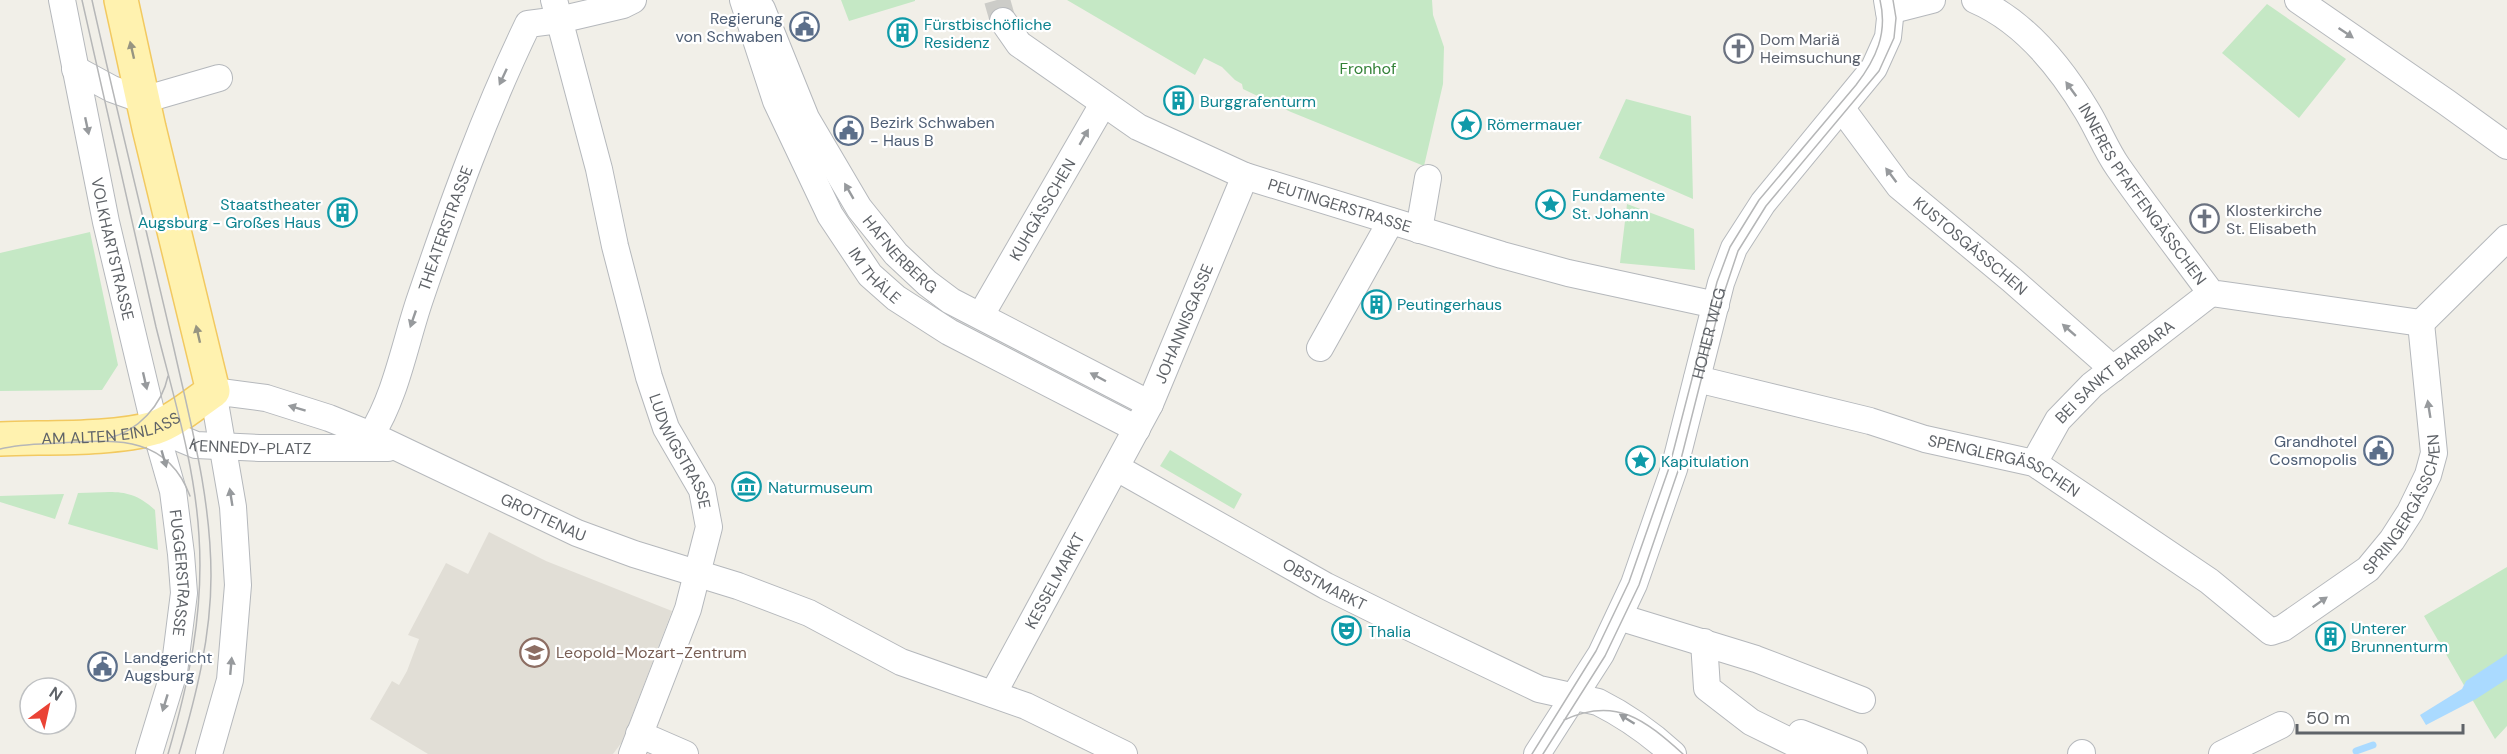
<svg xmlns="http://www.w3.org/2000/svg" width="2507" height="754" font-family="'DM Sans',sans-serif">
<rect width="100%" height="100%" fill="#f1efe8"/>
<path fill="#e1ded6" d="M 489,532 L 546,561 L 672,611 L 622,742 L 613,754 L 428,754 L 370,719 L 392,681 L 399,685 L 407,671 L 419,639 L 408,635 L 446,563 L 468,574 Z"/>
<path fill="#c5e8c5" d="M 841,0 L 915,0 L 915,1 L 849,21 Z
M 1067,0 L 1432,0 L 1433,15 L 1444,47 L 1443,84 L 1424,166 L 1291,112 L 1243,89 L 1242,84 L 1235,80 L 1222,67 L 1204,58 L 1195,75 Z
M 2267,4 L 2346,59 L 2299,118 L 2222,53 Z
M 1626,99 L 1691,116 L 1693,199 L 1599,158 Z
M 1627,204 L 1694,229 L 1695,270 L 1620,263 Z
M 90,232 L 118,365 L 102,390 L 0,391 L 0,253 Z
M 1170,450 L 1242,494 L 1234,509 L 1160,466 Z
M 78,493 C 111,493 129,486 155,510 L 158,550 L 68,524 Z
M 64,494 L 55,519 L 0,502 L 0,496 Z
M 2507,567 L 2507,726 L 2495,739 L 2424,616 Z"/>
<path fill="#aadaff" d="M 2507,654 L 2507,679 L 2476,699 L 2426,725 L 2420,715 L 2462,689 L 2466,681 Z"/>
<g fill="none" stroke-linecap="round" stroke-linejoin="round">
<path stroke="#aadaff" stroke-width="7" d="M 2356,751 L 2373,745"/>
<path stroke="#ccccc8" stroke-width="26" stroke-dasharray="26 13" stroke-linecap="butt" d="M 997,0 L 1003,21"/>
<defs>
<g id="minor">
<path id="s1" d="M 62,0 L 106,222 L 155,428 L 173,491 L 181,554 L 184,593 L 174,672 L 149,754"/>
<path id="s2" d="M 554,0 L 599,169 L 615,246 L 649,377 L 666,428 L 702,490 L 709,527 L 688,609 L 632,754"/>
<path id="s3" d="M 743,0 L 776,101 L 830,215 L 870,275 L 896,298 L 949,332 L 1137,429"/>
<path id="s4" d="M 1975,0 C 2024,21 2060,66 2087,111 C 2098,129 2106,150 2118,167 C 2148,210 2180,251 2211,293 L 2421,323"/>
<path d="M 2298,0 L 2446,102 L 2507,146"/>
<path id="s5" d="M 762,9 L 806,118 L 859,208 L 896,254 L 927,283 L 951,301 L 1150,404"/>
<path d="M 1889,11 L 1932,0"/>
<path id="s6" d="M 1003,21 L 1019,44 L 1138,127 L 1245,176 L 1502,255 L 1568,273 L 1716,305"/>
<path d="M 75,69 L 112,89 L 143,100 L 219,78"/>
<path id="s7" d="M 1842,109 L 1899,186 L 2012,280 L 2113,369"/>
<path d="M 1419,230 L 1428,178"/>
<path id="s8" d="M 981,315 L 1103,104"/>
<path d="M 2421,323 L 2507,238"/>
<path d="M 1320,348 L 1391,221"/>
<path id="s9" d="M 1697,379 L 1870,421 L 1925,439 L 2034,463 L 2209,581 L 2271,632 L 2283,628 L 2368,569 L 2392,540 L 2410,512 L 2428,475 L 2434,453 L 2421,323"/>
<path id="s10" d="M 155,428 L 196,445 L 259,448 L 388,448"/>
<path id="s11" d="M 371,435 C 396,396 405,343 420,299 C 452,205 485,113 528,24 L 559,20 L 623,5 L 633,0"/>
<path id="s12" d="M 2034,463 L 2058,420 L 2092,385 L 2211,293"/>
<path id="s13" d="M 1117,468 L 1326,586 L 1409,627 L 1539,689 L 1598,702 C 1626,716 1650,733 1673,754"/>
<path d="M 1619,617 L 1756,659 L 1862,700"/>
<path d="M 1704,642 L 1707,688 L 1751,722 L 1816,754"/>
<path id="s14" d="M 993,694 L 1150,404 L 1245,176"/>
<path d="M 1801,733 L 1854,754"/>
<path d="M 639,734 L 685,754"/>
<path id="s15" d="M 209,754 L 230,680 L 238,585 L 233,507 L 213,391 L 266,398 L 329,418 L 371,435 L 577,533 L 634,554 L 738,586 L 809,613 L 901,662 L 1026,706 L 1124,754"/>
<path id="s16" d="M 1537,754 L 1601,654 L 1634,584 L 1674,469 L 1721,283 L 1734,248 L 1763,203 L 1874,68 L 1888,37 L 1890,18 L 1887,0"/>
<path d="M 2081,754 L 2082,753"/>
<path d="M 2222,754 L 2281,725"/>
</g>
<g id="major">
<path id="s17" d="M 0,439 C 44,437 113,440 154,428 C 175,421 195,403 213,391 L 149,128 L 121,0"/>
</g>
</defs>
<use href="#minor" stroke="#b5b8bc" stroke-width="28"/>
<use href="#major" stroke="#f2c960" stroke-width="36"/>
<use href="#minor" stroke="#fff" stroke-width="26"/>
<use href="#major" stroke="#fff2af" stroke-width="33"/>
<path stroke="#b6b7b8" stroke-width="1.5" d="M 82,0 C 106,109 131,218 156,327 C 173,395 195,465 199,536 C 204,612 189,682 168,754
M 92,0 C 118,117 147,232 174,349 C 191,425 211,498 211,576 C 211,637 196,696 179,754
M 109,438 C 138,431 162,405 168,376
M 0,449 C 19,444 40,444 60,443 C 114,440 167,434 190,496
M 1564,720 C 1616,696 1645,720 1683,754
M 1532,754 L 1596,651 L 1629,582 L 1669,468 L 1717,282 L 1730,247 L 1759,200 L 1856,85 C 1876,59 1888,33 1880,0
M 1543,754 L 1605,656 L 1639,585 L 1678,471 L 1720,305 L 1738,251 L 1766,206 L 1879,71 L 1894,38 L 1896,18 L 1893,0"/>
</g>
<defs><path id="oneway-solid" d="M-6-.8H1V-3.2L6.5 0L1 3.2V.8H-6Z" transform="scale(1.5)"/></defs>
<g fill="#979a9d">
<use href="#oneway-solid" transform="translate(2346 33) rotate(34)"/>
<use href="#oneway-solid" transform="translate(503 77) rotate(115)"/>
<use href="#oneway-solid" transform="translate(2071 89) rotate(-126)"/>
<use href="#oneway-solid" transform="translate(87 126) rotate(78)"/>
<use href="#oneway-solid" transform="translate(1084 137) rotate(-60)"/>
<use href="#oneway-solid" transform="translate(1891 175) rotate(-127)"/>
<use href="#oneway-solid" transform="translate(849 191) rotate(-120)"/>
<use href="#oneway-solid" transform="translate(413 319) rotate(109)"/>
<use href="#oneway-solid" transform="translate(2069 330) rotate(-139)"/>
<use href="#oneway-solid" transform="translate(1098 377) rotate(-152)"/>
<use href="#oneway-solid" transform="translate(145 381) rotate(77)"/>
<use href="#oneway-solid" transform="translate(297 408) rotate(-163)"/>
<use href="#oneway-solid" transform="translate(2429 409) rotate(-99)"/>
<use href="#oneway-solid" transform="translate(164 459) rotate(74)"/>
<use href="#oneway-solid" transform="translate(231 497) rotate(-99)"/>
<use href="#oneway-solid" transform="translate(2320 602) rotate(-35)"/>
<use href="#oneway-solid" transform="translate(231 666) rotate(-85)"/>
<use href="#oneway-solid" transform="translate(165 703) rotate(107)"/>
<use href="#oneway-solid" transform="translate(1627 719) rotate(-148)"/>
</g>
<g fill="#979581">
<use href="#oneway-solid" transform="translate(132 50) rotate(-103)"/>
<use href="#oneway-solid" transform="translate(198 334) rotate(-103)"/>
</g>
<defs>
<symbol id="civic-ring" viewBox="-11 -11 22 22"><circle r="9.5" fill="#fff" stroke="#5c6f8a" stroke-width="1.5"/><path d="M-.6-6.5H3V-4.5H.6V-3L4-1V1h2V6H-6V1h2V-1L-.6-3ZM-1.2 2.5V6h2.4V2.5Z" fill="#5c6f8a"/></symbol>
<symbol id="building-ring" viewBox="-11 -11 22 22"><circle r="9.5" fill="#fff" stroke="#0f9aa8" stroke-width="1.5"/><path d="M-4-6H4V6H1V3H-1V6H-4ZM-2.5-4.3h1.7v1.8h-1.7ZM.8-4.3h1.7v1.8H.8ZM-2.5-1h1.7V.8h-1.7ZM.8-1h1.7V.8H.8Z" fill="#0f9aa8"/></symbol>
<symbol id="church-ring" viewBox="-11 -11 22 22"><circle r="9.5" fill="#fff" stroke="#6b7280" stroke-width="1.5"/><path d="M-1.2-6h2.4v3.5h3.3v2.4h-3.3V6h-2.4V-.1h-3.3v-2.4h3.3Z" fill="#6b7280"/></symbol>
<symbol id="sight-ring" viewBox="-11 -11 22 22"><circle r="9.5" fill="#fff" stroke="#0f9aa8" stroke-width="1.5"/><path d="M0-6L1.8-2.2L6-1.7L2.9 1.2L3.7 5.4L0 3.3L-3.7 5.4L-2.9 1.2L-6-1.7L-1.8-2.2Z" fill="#0f9aa8"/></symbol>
<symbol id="museum-ring" viewBox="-11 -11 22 22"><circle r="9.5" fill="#fff" stroke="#0f9aa8" stroke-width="1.5"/><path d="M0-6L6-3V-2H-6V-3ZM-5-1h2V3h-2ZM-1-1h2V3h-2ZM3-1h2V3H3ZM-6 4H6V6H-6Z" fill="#0f9aa8"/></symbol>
<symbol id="theatre-ring" viewBox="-11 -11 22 22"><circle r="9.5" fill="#fff" stroke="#0f9aa8" stroke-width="1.5"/><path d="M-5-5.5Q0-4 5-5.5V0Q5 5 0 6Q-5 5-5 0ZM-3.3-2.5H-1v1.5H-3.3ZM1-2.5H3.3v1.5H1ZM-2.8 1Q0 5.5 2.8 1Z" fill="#0f9aa8"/></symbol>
<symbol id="university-ring" viewBox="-11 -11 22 22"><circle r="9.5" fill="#fff" stroke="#8d6e63" stroke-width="1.5"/><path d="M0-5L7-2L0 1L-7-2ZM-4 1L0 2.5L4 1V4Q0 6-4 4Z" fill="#8d6e63"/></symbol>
</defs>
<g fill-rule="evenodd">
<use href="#civic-ring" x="788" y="10" width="33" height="33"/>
<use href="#building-ring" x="886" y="16" width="33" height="33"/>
<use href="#church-ring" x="1722" y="32" width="33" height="33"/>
<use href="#building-ring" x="1162" y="84" width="33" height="33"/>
<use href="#sight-ring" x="1450" y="108" width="33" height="33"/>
<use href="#civic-ring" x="832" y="114" width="33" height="33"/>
<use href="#sight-ring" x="1534" y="188" width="33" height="33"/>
<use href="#building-ring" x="326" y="196" width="33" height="33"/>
<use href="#church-ring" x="2188" y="202" width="33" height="33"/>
<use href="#building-ring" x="1360" y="288" width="33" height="33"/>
<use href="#civic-ring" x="2362" y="434" width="33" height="33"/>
<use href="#sight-ring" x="1624" y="444" width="33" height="33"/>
<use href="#museum-ring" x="730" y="470" width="33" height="33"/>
<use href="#theatre-ring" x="1330" y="614" width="33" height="33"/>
<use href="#building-ring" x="2314" y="620" width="33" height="33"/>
<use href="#university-ring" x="518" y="636" width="33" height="33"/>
<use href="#civic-ring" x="86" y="650" width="33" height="33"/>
</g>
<g text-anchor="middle" stroke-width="4.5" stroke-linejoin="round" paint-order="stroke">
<g font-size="16" fill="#4e5e75" stroke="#fff" text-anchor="end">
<text x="783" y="24">Regierung<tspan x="783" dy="18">von Schwaben</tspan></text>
<text x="870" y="128" text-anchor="start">Bezirk Schwaben<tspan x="870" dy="18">- Haus B</tspan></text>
<text x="2357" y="447">Grandhotel<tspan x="2357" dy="18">Cosmopolis</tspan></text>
<text x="124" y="663" text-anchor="start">Landgericht<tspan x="124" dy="18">Augsburg</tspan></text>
</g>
<g font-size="16" fill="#0d838f" stroke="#fff" text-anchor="start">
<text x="924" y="30">Fürstbischöfliche<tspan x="924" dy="18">Residenz</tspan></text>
<text x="1200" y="107">Burggrafenturm</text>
<text x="1487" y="130">Römermauer</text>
<text x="1572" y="201">Fundamente<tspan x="1572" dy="18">St. Johann</tspan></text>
<text x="321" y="210" text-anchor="end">Staatstheater<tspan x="321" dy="18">Augsburg - Großes Haus</tspan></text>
<text x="1397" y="310">Peutingerhaus</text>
<text x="1661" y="467">Kapitulation</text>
<text x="768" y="493">Naturmuseum</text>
<text x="2351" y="634">Unterer<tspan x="2351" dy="18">Brunnenturm</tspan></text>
<text x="1368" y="637">Thalia</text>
</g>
<g font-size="16" fill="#5b616d" stroke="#fff" text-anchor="start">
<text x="1760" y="45">Dom Mariä<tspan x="1760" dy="18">Heimsuchung</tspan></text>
<text x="2226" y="216">Klosterkirche<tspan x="2226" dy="18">St. Elisabeth</tspan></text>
</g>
<g font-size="16" fill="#348238" stroke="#fff">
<text x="1368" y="74">Fronhof</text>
</g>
<g font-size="16" fill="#5f6368" stroke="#fff">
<text dy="6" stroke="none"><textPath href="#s4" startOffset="260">INNERES PFAFFENGÄSSCHEN</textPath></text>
<text dy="6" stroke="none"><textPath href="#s6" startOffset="390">PEUTINGERSTRASSE</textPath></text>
<text dy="6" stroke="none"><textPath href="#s8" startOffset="122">KUHGÄSSCHEN</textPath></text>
<text dy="6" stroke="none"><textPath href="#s11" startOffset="220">THEATERSTRASSE</textPath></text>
<text dy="6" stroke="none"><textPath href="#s7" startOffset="189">KUSTOSGÄSSCHEN</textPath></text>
<text dy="6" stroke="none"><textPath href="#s1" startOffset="254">VOLKHARTSTRASSE</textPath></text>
<text dy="6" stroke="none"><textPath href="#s5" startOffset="284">HAFNERBERG</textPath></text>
<text dy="6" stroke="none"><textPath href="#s3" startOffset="308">IM THÄLE</textPath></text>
<text dy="6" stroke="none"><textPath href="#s14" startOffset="417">JOHANNISGASSE</textPath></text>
<text dy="6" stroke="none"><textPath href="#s16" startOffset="458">HOHER WEG</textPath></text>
<text dy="6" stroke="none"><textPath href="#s12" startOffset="124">BEI SANKT BARBARA</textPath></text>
<text dy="6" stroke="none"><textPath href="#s17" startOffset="112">AM ALTEN EINLASS</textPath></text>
<text dy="6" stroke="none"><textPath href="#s10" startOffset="99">KENNEDY-PLATZ</textPath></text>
<text dy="6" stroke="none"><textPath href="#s2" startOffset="470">LUDWIGSTRASSE</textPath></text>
<text dy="6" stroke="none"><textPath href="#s9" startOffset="320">SPENGLERGÄSSCHEN</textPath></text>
<text dy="6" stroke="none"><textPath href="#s9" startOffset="830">SPRINGERGÄSSCHEN</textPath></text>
<text dy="6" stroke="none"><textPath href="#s15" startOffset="724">GROTTENAU</textPath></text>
<text dy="6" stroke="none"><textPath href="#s1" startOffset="586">FUGGERSTRASSE</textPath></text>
<text dy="6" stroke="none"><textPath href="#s14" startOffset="129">KESSELMARKT</textPath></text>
<text dy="6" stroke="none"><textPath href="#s13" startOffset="238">OBSTMARKT</textPath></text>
</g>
<g font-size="16" fill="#785e54" stroke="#fff" text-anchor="start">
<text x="556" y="658">Leopold-Mozart-Zentrum</text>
</g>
</g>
<g transform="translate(48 706) rotate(33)"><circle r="28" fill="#ffffff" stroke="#bfc1c3" stroke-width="1.5"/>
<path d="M0-4.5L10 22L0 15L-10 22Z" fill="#ea4335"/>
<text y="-9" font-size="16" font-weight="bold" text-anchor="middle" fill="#5f6368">N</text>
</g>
<path d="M2297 724v9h166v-9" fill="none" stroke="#5f6368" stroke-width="3"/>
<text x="2306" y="724" font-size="18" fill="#5f6368" stroke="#ffffff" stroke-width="4.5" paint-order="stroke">50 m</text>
</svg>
